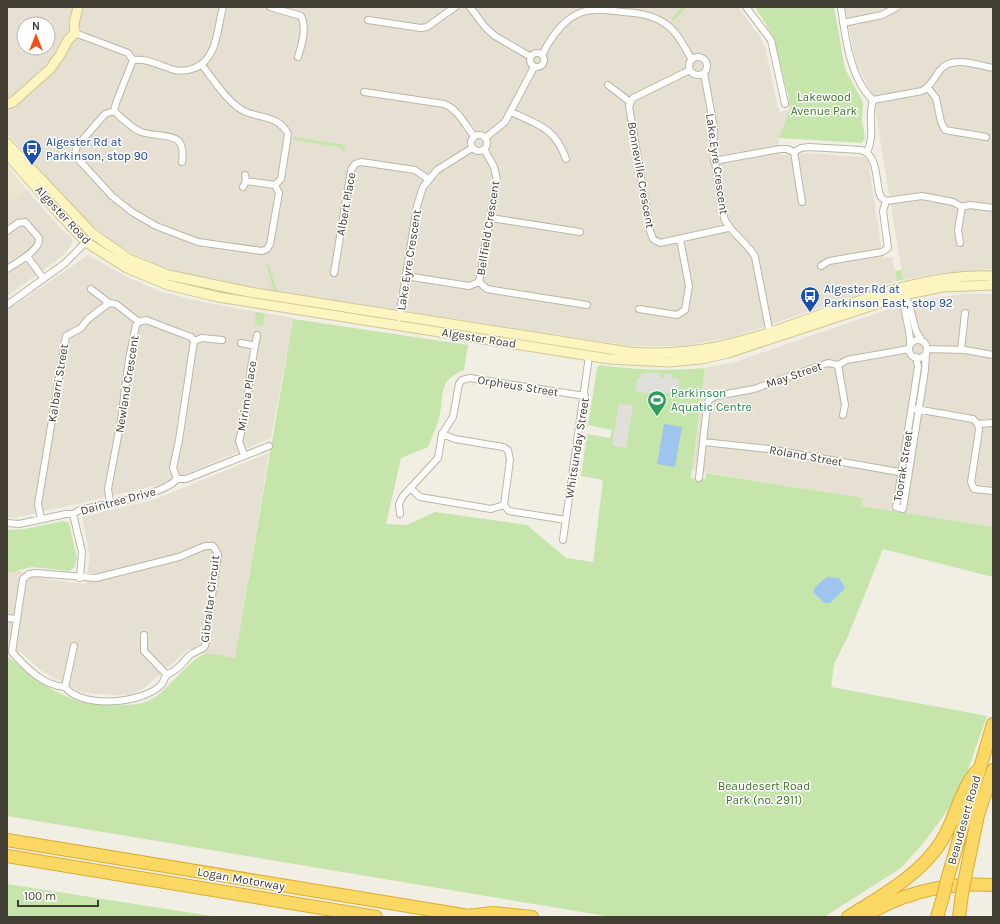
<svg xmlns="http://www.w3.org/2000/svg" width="1000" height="924" font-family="Karla,sans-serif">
<rect width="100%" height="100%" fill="#f1eee3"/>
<path fill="#e5e0d1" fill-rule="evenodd" d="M 7,7 L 682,7 L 672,19 L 674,21 L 687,7 L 738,7 L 761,38 L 765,47 L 779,112 L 790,110 L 778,143 L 780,155 L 807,153 L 863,157 L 868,160 L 883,258 L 892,257 L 897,281 L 734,337 L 681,346 L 632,346 L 280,292 L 277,290 L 269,265 L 266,266 L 273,289 L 272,291 L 177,272 L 160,266 L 132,253 L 112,241 L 86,221 L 7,133 ZM 24,24 L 48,24 L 48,48 L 24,48 ZM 294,137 L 342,144 L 340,147 L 293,140 Z
M 845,7 L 993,7 L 992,269 L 934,274 L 903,280 L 873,95 L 856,63 Z
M 26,189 L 62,230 L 71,237 L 73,242 L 64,255 L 7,296 L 7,204 Z
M 88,255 L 127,277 L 159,291 L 198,301 L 256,312 L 254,325 L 263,326 L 265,313 L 293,318 L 271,438 L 163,484 L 15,518 L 7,517 L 7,303 L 17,304 Z
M 963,294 L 993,294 L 993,349 L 991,362 L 993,362 L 993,527 L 861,506 L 862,498 L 692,470 L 705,368 L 735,362 L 892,308 L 928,299 Z
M 269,453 L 235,658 L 204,654 L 189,649 L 144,688 L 130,695 L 115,695 L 83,693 L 43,672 L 20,652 L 7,651 L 7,573 L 17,570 L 33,577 L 85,584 L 90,558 L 82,517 L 153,500 Z"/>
<path fill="#eae5cc" d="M 7,165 L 26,189 L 7,204 Z"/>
<path fill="#c5e5ab" d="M 682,7 L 687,7 L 674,21 L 671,19 Z
M 755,7 L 834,7 L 845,69 L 863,102 L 862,121 L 865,137 L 862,143 L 779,138 L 790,110 L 789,99 L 773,36 Z
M 294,137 L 342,144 L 346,149 L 344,152 L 339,147 L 293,140 Z
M 266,265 L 269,265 L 277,290 L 280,292 L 272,291 L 273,289 Z
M 901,270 L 903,280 L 897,281 L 895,271 Z
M 256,312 L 265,313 L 263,326 L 254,325 Z
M 293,319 L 468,345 L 464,370 C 436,381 445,396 439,418 C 436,428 432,437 428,447 L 401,458 L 386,524 L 407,525 L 435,512 L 527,525 L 566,558 L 593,562 L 603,480 L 581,476 L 587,434 L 610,438 L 612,430 L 588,425 L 597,369 L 599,365 C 635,370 669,371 705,368 L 691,478 L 705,479 L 706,473 L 863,498 L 861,506 L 993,527 L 993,577 L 883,549 L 848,636 L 834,664 L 831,687 L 987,716 L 959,795 L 925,841 L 901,868 L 824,917 L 612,917 L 7,816 L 7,656 C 45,687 70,708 122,705 C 134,705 146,704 157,696 C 168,688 194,656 205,654 C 214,653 226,657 235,658 Z
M 63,521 L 69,523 L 77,558 L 74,568 L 69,571 L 32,567 L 7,573 L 7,530 L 25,529 Z
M 7,884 L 218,917 L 7,917 Z"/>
<path fill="#e1dfdb" d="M 641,373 L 660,373 L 661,378 L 664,378 L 664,374 L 672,374 L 672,378 L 679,379 L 678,393 L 647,393 L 636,391 L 637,378 L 641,378 Z
M 619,403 L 633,406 L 626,448 L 612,446 Z"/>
<path fill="#9fc5ee" d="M 664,424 L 682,427 L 675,467 L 657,464 Z
M 827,577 L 839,578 L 845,588 L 830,603 L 824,603 L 813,592 L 816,586 Z"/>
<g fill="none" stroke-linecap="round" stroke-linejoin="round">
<defs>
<path id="street" d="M 270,7 L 301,16 C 307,28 302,44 298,57
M 470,7 L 485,27 L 495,36 L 531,57
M 746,7 L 771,40 L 785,104
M 841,7 C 845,36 850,79 873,100 L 922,91 C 931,86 934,78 940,70 C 952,55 977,65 993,68
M 368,20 L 421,28 L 427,27 L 455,7
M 843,23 L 882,15 L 897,7
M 75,33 L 128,53 L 133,60 C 146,58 159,65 171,69 C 179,72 187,71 195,68 C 218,58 217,28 223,7
M530 60a7 7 0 1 1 14 0a7 7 0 1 1-14 0Z
M 542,55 C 552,35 569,11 593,10 C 603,9 613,11 623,12 C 639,13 654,15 667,25 C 678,33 685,48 692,60
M689 66a9 9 0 1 1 18 0a9 9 0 1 1-18 0Z
M 133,60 L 116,103 L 114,111 L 105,114 L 77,146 L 75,153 L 78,159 L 112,196 L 132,212 L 156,226 L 198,242 L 262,251 L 267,249 L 270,244 L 279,193 L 275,185 L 281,179 L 288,134 C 279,116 263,119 246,112 C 229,105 213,79 202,65
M 690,70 L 633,98 L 629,106 L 650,231 L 653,239 L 660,243 L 728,228
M 704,73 L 714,128 L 713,150 L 724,218 C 731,234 747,242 755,257 L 770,334
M 608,85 L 630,102
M 928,88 L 936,98 L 941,122 L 945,130 L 986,137
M 364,92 L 444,104 C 459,110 464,124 474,136
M 114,111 C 122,118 131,128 141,132 C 163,139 187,129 182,162
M 511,112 C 539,125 555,128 566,159
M471 143a8 8 0 1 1 16 0a8 8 0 1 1-16 0Z
M 485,138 L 505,122 L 534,67
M 794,152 L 802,202
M 867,152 C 876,134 867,119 873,100
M 714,161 L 780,149 L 787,149 L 794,152 L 801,148 L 809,147 L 861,150 C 877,154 876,178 879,192 L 881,197 L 886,201 L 922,196 L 953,202 L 962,207 L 970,205 L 993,208
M 246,181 L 275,185
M 243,187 L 246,181 L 245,175
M 491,218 L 580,232
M 7,231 L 18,223 L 25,222 L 39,238 C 41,250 16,263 7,269
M 960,243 L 958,230 L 962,207
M 27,256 L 43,278
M 821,266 L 829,261 L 882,252 L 888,248 L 883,211 L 886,201
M 334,273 L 351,170 L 355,164 L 361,162 L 415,170 L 428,179
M 406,276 L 469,286 L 479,282 L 497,180 L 494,167 L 484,149
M 479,282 L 487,289 L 587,305
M 91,289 L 109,303
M 903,294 L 909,304 L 916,331 L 922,341
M 904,295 C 902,312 911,327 910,345
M 7,305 L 64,264 L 88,240
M 639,309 L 677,315 L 685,310 L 689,286 L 680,239
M 399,318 L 417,206 L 423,187 L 437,170 L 472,148
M909 349a9 9 0 1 1 18 0a9 9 0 1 1-18 0Z
M 194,341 L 202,338 L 222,340
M 241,343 L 255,346
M 927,349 L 965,350 L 993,355
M 961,350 L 965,313
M 916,357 L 918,367 L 896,507 L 903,509 L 925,370 L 926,354
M 838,365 L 845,405 L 843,415
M 916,409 L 973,419 L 978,424 L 979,430 L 971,482 L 974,489 L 993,491
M 978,424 L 993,423
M 442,434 L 455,439 L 503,447 L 508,450 L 510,460 L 504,505
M 703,442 L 768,449 L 905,473
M 244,455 L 239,441 L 246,414 L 250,374 L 257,335
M 699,478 L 707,406 L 709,400 L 716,396 L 754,389 L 828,363 L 838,365 L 847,360 L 909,349
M 410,488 L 420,497 L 491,509 L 504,505
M 110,502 L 108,489 L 121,420 L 129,359 L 136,325 L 139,322 L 146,320 L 191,337 L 194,341 L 179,440 L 173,468 L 177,479
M 504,505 L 509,511 L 566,520
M 73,514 L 82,552 L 80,578
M 400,514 L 399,504 L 403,496 L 438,458 L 442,434 L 453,417 L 459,384 L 462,380 L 470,378 L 585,396
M 41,519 L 38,504 L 66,336 L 81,328 L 88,319 L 109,303 L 116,304 L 139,322
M 7,523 L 19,524 L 66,514 L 73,514 L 80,510 C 103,504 162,496 177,479 L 186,479 L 269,446
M 563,540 L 589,356
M 205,546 L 213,546 L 218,554 L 205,646 C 201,651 195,651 190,655 C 185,660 181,666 175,670 C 173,672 169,673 167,675 C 164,677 164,682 161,685 C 142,704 82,709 65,687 C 44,686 26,668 12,652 L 23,579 L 29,574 L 36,573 L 96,578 L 179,557 Z
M 7,618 L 16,619
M 144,635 L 144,651 L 167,675
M 65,687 L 74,646"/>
<path id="secondary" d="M 7,104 L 13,102 L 50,69 L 60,55 L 68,40 L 75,33 L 74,24 L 78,7
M 7,143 L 93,234 L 129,259 L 168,275 L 249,292 L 629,352 C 659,354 687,353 716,347 C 810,328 894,272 993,276
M 7,154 L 61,216 L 86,242 L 127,268 L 168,285 L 218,297 L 610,359 L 668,362 L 701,359 L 728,353 L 904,295 L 942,287 L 993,285"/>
<path id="highway" d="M 7,840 L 475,917
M 7,856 L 376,917
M 965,878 L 978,815 L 993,770
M 947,880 L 993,724
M 467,916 L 493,913 L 532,917
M 848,917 C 881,896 919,876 941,842 C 955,821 962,784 979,769
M 863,917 C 902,893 947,882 993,885
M 937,917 L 943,897
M 959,917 L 962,894"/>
</defs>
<use href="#street" stroke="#bcb6a6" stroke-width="8"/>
<use href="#secondary" stroke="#d1c693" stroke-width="11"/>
<use href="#highway" stroke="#d9ad34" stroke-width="14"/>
<use href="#street" stroke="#fff" stroke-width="6"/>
<use href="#secondary" stroke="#fdf5c0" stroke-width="9"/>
<use href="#highway" stroke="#fbd864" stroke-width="12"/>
<defs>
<path id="highway-bridge" d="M 962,894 L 965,878
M 943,897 L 947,880"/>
</defs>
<use href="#highway-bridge" stroke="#d9ad34" stroke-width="14" stroke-linecap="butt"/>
<use href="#highway-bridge" stroke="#fbd864" stroke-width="12"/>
</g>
<defs>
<symbol id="bus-pin" viewBox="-11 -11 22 30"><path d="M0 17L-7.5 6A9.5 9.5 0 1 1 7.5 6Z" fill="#1a4fb4" stroke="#fff"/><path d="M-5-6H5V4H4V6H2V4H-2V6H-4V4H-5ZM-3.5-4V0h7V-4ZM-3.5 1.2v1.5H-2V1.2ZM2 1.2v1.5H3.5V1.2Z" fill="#fff"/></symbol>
<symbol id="stadium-pin" viewBox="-11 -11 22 30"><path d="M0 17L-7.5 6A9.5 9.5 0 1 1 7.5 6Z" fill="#2e9e5b" stroke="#fff"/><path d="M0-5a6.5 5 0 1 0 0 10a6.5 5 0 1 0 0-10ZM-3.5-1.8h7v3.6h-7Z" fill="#fff"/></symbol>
</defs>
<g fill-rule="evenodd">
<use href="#bus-pin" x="21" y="138" width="22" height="30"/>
<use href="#bus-pin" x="799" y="285" width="22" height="30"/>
<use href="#stadium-pin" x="646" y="389" width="22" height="30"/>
</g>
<g text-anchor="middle" stroke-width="3" stroke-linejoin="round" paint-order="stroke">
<g font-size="12" fill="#3d7229" stroke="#fff">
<text x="824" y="101">Lakewood<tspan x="824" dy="14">Avenue Park</tspan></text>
<text x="764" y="790">Beaudesert Road<tspan x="764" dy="14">Park (no. 2911)</tspan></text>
</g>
<g font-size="12" fill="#164399" stroke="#fff" text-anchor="start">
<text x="46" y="146">Algester Rd at<tspan x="46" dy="14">Parkinson, stop 90</tspan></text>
<text x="824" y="293">Algester Rd at<tspan x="824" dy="14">Parkinson East, stop 92</tspan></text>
</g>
<g font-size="12" fill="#423e33" stroke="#fff">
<text transform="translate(717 164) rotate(82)" y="4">Lake Eyre Crescent</text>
<text transform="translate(641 175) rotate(80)" y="4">Bonneville Crescent</text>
<text transform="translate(346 204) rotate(-80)" y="4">Albert Place</text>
<text transform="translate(63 215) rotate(47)" y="4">Algester Road</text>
<text transform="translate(488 228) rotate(-81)" y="4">Bellfield Crescent</text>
<text transform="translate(409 260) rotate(-81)" y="4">Lake Eyre Crescent</text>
<text transform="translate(479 338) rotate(9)" y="4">Algester Road</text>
<text transform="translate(794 375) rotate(-19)" y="4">May Street</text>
<text transform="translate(58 383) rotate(-81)" y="4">Kalbarri Street</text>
<text transform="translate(127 384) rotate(-81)" y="4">Newland Crescent</text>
<text transform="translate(518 386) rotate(9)" y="4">Orpheus Street</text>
<text transform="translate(247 396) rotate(-81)" y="4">Mirima Place</text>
<text transform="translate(577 448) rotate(-81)" y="4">Whitsunday Street</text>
<text transform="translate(806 456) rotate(10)" y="4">Roland Street</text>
<text transform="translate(903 466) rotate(-81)" y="4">Toorak Street</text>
<text transform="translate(118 501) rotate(-15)" y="4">Daintree Drive</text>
<text transform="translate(210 599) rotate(-83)" y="4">Gibraltar Circuit</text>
<text transform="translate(964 820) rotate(-74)" y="4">Beaudesert Road</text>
<text transform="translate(241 879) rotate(10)" y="4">Logan Motorway</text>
</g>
<g font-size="12" fill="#27864d" stroke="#fff" text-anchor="start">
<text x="671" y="397">Parkinson<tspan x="671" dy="14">Aquatic Centre</tspan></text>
</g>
</g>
<rect width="1000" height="924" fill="none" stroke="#423e33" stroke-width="16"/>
<g transform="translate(36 36)"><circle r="19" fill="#ffffff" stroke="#b3b2ad"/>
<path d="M0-3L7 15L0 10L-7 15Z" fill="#f54e15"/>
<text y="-6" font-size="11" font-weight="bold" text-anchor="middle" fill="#423e33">N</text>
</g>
<path d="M18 900v6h80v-6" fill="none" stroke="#423e33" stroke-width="2"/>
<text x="24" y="900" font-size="12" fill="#423e33" stroke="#ffffff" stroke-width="3" paint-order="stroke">100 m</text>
</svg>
